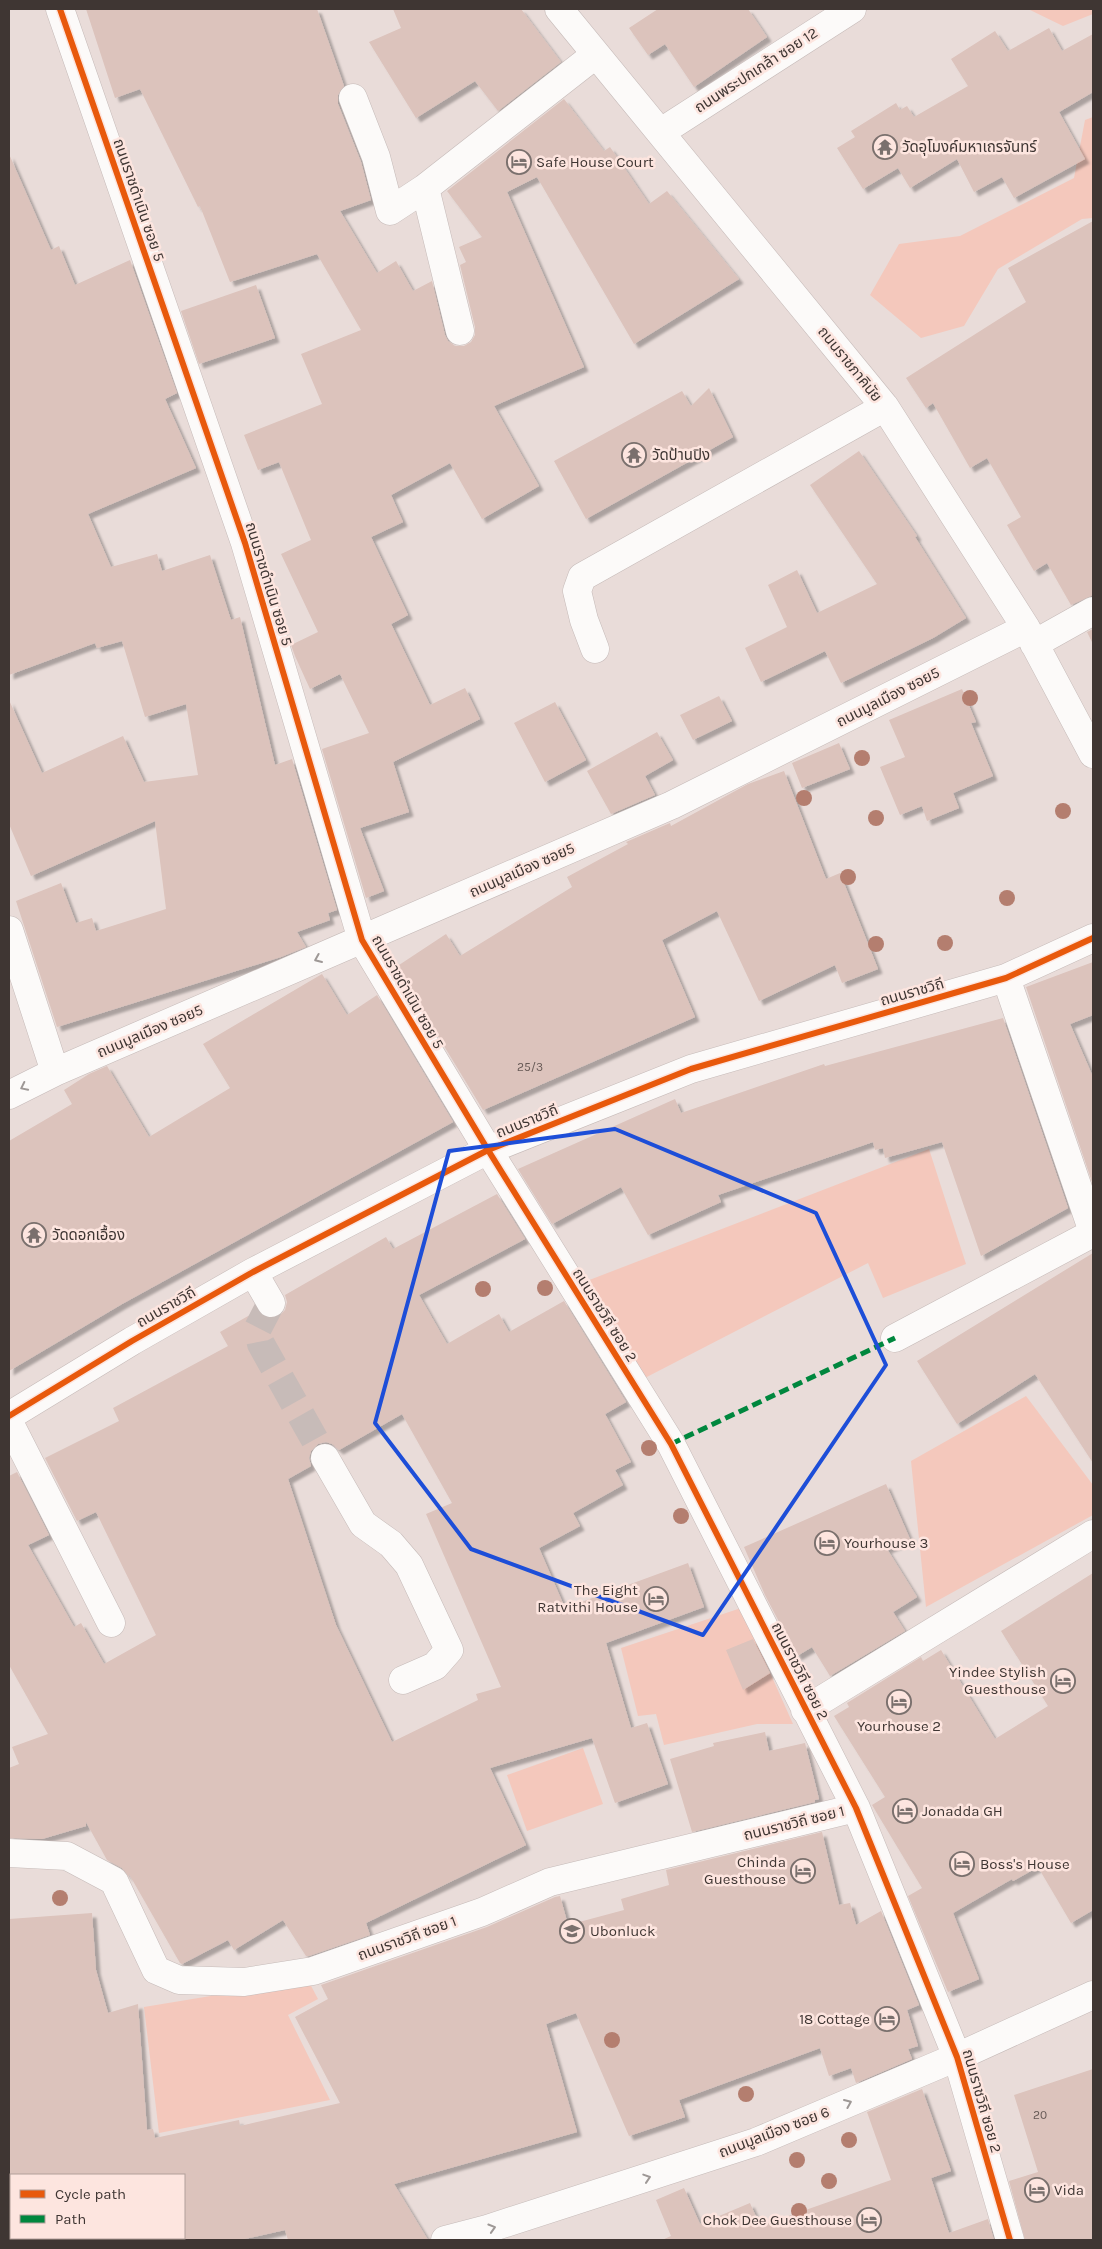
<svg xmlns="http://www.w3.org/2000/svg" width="1102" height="2249" font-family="Karla,'Noto Sans Thai',sans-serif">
<defs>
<filter id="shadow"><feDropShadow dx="4.5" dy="4.5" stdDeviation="1" flood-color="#0004"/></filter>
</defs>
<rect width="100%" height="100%" fill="#e9dcd9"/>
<path fill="#f4c8bc" d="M 1028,9 L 1093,9 L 1093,14 L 1063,26 Z
M 1093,117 L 1093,218 L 1082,219 L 998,269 L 964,326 L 921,338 L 870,295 L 899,244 L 960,236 L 1074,178 L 1085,120 Z
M 929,1149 L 966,1264 L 883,1298 L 868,1263 L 639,1381 L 579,1284 Z
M 1026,1396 L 1093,1485 L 1093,1515 L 926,1607 L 911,1461 Z
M 741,1608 L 793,1724 L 757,1724 L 664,1745 L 656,1714 L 638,1716 L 621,1648 Z
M 583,1748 L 603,1804 L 527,1831 L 507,1775 Z
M 308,1980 L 318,1999 L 288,2015 L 330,2100 L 159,2133 L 144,2007 Z"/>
<path fill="#dcc3bc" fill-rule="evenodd" filter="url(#shadow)" d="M 86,9 L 317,9 L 344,86 L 338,95 L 338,104 L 361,162 L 371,200 L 340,211 L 377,273 L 396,261 L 413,291 L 432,281 L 445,335 L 448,341 L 455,346 L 464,346 L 471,342 L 475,335 L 475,327 L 460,265 L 466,262 L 459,247 L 482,237 L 447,191 L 564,99 L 604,151 L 610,147 L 649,204 L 667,191 L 739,279 L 634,344 L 537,177 L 507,192 L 584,367 L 494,406 L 539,486 L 482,519 L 450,463 L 391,495 L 403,522 L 371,537 L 408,615 L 391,624 L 430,705 L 465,688 L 480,719 L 393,762 L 409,812 L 360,828 L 384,891 L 366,898 L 322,749 L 369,733 L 340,674 L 310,689 L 295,656 L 291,645 L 318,632 L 281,554 L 311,540 L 279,462 L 258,470 L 244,435 L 322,404 L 301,354 L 361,330 L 317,254 L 230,282 L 200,206 L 198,207 L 140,89 L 115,98 Z
M 393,9 L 521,9 L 561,62 L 498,111 L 475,81 L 416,118 L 369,42 L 401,28 Z
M 658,9 L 748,9 L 767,37 L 694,87 L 665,44 L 648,55 L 629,28 Z
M 1049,28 L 1062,51 L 1093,34 L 1093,92 L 1059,112 L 1085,159 L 1014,198 L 1002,177 L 974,192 L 957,159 L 910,188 L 898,168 L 863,189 L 837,148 L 855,137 L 851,131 L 896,103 L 900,110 L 907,106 L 914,117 L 968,86 L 951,59 L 995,31 L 1008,51 Z
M 9,154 L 51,250 L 59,246 L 75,285 L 130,260 L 177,393 L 165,399 L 196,468 L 88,514 L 111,567 L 157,554 L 162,571 L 210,555 L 231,620 L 240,617 L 275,765 L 292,759 L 337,910 L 328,913 L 330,920 L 297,932 L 306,947 L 281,957 L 57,1027 L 16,901 L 61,883 L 76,923 L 92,918 L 96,931 L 166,909 L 155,821 L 31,876 L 9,824 L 9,700 L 42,773 L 123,736 L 144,782 L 198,775 L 186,704 L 145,717 L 122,641 L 97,648 L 95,643 L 9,675 Z
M 1093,221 L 1093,595 L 1071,605 L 1047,563 L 1034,571 L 1007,525 L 1021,517 L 987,458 L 970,468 L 933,403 L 926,408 L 906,378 L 1026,302 L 1008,268 Z
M 256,285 L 275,338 L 199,364 L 181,311 Z
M 709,388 L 733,437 L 586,519 L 554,461 L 682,391 L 691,406 Z
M 859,451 L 917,536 L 915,537 L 966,618 L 933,638 L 841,683 L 825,651 L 761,682 L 745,648 L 787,627 L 768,585 L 797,570 L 817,613 L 877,584 L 810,485 Z
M 1093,629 L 1093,644 L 1087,632 Z
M 962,689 L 976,722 L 971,723 L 993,776 L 953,793 L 959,808 L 927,821 L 922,806 L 900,815 L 880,767 L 905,757 L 889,720 Z
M 719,696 L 732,721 L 693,740 L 680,715 Z
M 555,702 L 586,760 L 545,782 L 514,723 Z
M 657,732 L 673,760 L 645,776 L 655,795 L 611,814 L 587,771 Z
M 839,743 L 850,769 L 802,788 L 792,763 Z
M 784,771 L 826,879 L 840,873 L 878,969 L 842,983 L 835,965 L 759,1001 L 717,911 L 662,940 L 695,1017 L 483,1110 L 396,967 L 446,934 L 460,956 L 572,887 L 567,877 L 628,844 L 626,842 L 670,823 L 671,826 L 748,784 Z
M 1093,962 L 1093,1015 L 1070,1024 L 1093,1077 L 1093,1185 L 1026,987 Z
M 322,974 L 347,1015 L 377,995 L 453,1122 L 122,1304 L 9,1371 L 9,1141 L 72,1104 L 64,1090 L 89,1074 L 107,1066 L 149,1137 L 230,1088 L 203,1044 Z
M 1003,1018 L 1068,1208 L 981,1256 L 942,1142 L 885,1158 L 883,1148 L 875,1150 L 873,1142 L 718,1195 L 721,1202 L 648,1235 L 621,1187 L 552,1224 L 518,1169 L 675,1099 L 681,1113 L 824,1064 L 825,1066 Z
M 497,1194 L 525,1239 L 419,1295 L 447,1344 L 499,1314 L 509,1332 L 564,1301 L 626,1402 L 605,1414 L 631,1462 L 615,1470 L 623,1485 L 573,1513 L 580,1526 L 539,1548 L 565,1608 L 688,1563 L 704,1607 L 606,1643 L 631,1728 L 647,1723 L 668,1784 L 615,1803 L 592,1738 L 490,1768 L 526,1845 L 366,1923 L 370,1935 L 309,1956 L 306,1956 L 283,1920 L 234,1950 L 228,1940 L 182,1964 L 180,1963 L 129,1874 L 129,1877 L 122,1868 L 107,1860 L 86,1822 L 86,1826 L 42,1839 L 9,1838 L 9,1768 L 19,1764 L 12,1747 L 48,1734 L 9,1665 L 9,1476 L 17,1472 L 49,1535 L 28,1545 L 74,1627 L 81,1623 L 104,1664 L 156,1635 L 96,1512 L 77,1521 L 45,1458 L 119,1421 L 113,1408 L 228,1346 L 220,1332 L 257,1311 L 264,1317 L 272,1319 L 278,1317 L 285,1310 L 287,1302 L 285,1295 L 386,1237 L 393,1249 ZM 402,1414 L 452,1503 L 426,1514 L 501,1687 L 476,1694 L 478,1700 L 392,1742 L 336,1625 L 288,1479 L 311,1466 L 309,1458 L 311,1451 L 318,1444 L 326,1442 L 332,1444 L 339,1450 Z
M 1093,1253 L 1093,1463 L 1035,1374 L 957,1424 L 917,1361 Z
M 886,1484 L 910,1539 L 887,1549 L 917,1597 L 893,1612 L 905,1631 L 830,1676 L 812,1647 L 797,1656 L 765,1595 L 744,1547 Z
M 1093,1573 L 1093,1910 L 1071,1923 L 1038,1867 L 1013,1881 L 1012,1879 L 953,1913 L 979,1979 L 948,1992 L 908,1896 L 922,1888 L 872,1805 L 885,1797 L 834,1716 L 849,1707 L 847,1703 L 921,1657 L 923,1661 L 941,1650 L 995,1739 L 1048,1706 L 1001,1631 Z
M 753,1639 L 770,1673 L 743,1690 L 726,1650 Z
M 765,1732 L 769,1751 L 805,1743 L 819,1799 L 815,1800 L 815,1802 L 692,1832 L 670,1759 L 714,1746 L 713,1743 Z
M 822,1832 L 839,1905 L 850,1903 L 856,1925 L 881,1911 L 919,2005 L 907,2010 L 918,2046 L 908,2049 L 912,2059 L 856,2083 L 851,2068 L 829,2076 L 820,2048 L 679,2100 L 685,2117 L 629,2136 L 576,2013 L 546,2024 L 577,2132 L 394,2184 L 428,2240 L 288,2240 L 285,2230 L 240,2240 L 184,2240 L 184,2175 L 9,2175 L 9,1919 L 92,1913 L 96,1970 L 108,2013 L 138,2004 L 147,2130 L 153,2129 L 155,2138 L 239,2120 L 240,2126 L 340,2103 L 295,2017 L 328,1999 L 321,1985 L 487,1927 L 555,1897 L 560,1896 L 568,1925 L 624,1910 L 621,1899 L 669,1885 L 666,1870 Z
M 1093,2069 L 1093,2240 L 1025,2240 L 1009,2181 L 1038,2172 L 1014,2095 Z
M 922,2089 L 951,2171 L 931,2178 L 949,2233 L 988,2219 L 994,2240 L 662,2240 L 671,2236 L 656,2200 L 684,2188 L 700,2224 L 750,2203 L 760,2226 L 891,2180 L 867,2112 Z"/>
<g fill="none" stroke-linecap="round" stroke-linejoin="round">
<path stroke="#c7bbb8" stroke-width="28" stroke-dasharray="28 14" stroke-linecap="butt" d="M 271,1303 L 258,1328 L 261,1344 L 325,1458"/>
<defs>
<path id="minor" d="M 60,9 L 245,543 L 362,940 L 488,1150 L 671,1444 L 856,1808 L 957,2057 L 1010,2240
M 559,9 L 885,407 L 1026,628 L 1093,754
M 353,98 L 376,157 L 390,211 L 425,188
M 661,132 L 852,9
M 460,331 L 425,188 L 595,55
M 1034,644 L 1093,611
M 595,649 L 584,620 L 577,591 L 582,577 L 885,407
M 9,930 L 55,1072
M 1006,978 L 1093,1232
M 9,1095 L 55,1072 L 672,805 L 1026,628
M 253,1272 L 271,1303
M 895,1338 L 1093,1233
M 9,1416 L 132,1341 L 253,1272 L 488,1150 L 691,1069 L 1006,978 L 1093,938
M 9,1422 L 111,1623
M 325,1458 L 363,1524 L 391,1544 L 409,1565 L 449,1650 L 435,1666 L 403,1680
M 805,1710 L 1093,1534
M 9,1853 L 67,1856 L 114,1881 L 156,1970 L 179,1980 L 244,1982 L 313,1971 L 482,1912 L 550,1882 L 856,1808
M 445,2240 L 487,2229 L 756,2142 L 957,2057 L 1093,1995"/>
</defs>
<use href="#minor" stroke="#c5bab8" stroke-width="29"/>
<use href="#minor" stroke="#fcfaf9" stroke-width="28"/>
<path stroke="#00873e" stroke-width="5" stroke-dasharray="10 5" stroke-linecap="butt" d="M 671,1444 L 895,1338"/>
<defs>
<path id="cycleway" d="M 60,9 L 245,543 L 362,940 L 488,1150 L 671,1444 L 856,1808 L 957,2057 L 1010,2240
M 9,1416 L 132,1341 L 253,1272 L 488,1150 L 691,1069 L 1006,978 L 1093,938"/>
</defs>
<use href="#cycleway" stroke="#fde5df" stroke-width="9"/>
<use href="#cycleway" stroke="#e8590c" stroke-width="6"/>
</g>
<g fill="#b47e6f">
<circle cx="970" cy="698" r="8"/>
<circle cx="862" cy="758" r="8"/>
<circle cx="804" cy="798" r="8"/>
<circle cx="1063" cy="811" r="8"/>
<circle cx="876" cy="818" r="8"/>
<circle cx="848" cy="877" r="8"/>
<circle cx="1007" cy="898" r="8"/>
<circle cx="945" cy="943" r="8"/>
<circle cx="876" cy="944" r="8"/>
<circle cx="545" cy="1288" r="8"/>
<circle cx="483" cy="1289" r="8"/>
<circle cx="649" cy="1448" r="8"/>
<circle cx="681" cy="1516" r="8"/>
<circle cx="60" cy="1898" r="8"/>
<circle cx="612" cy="2040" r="8"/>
<circle cx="746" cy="2094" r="8"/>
<circle cx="849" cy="2140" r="8"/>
<circle cx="797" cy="2160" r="8"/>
<circle cx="829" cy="2181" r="8"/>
<circle cx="799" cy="2211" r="8"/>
</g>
<defs><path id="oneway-chevron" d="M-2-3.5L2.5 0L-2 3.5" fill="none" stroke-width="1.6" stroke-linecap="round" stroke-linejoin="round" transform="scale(1.25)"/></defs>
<g stroke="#9e9896">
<use href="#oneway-chevron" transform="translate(318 959) rotate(157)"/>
<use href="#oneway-chevron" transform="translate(24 1087) rotate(154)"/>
<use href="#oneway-chevron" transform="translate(848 2103) rotate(-23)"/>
<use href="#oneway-chevron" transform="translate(647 2178) rotate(-18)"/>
<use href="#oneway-chevron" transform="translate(492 2228) rotate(-17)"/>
</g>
<path fill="none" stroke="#1d4ed8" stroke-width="4" stroke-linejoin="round" d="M 615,1129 L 816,1213 L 886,1365 L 703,1635 L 471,1549 L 375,1423 L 449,1151 Z"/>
<defs>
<symbol id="temple-ring" viewBox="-11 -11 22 22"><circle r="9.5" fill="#fde5df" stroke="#7a706d" stroke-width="1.5"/><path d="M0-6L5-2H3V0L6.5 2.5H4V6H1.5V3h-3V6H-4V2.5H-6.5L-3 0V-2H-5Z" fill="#7a706d"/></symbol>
<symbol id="hotel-ring" viewBox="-11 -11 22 22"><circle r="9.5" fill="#fde5df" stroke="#7a706d" stroke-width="1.5"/><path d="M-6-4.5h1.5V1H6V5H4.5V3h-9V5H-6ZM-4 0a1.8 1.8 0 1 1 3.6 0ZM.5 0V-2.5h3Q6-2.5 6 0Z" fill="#7a706d"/></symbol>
<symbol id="school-ring" viewBox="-11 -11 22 22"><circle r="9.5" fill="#fde5df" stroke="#7a706d" stroke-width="1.5"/><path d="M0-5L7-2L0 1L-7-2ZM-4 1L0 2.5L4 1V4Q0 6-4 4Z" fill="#7a706d"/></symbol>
</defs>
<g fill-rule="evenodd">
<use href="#temple-ring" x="871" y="133" width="28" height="28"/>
<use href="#hotel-ring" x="505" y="148" width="28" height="28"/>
<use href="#temple-ring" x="620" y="441" width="28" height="28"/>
<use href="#temple-ring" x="20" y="1221" width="28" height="28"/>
<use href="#hotel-ring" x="813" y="1529" width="28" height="28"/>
<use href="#hotel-ring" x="642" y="1585" width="28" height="28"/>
<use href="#hotel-ring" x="1049" y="1667" width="28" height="28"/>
<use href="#hotel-ring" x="885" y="1688" width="28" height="28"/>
<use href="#hotel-ring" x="891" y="1797" width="28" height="28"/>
<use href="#hotel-ring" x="948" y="1850" width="28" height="28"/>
<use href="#hotel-ring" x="789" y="1857" width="28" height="28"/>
<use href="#school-ring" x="558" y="1917" width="28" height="28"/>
<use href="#hotel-ring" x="873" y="2005" width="28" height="28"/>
<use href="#hotel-ring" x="1023" y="2176" width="28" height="28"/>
<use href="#hotel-ring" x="855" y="2206" width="28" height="28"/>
</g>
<g text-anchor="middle" stroke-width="5" stroke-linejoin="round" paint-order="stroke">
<g font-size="12" fill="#665955">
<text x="530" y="1071">25/3</text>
<text x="1040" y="2119">20</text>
</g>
<g font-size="15" fill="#3f3633" stroke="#fde5df">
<text transform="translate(756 70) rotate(-33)" y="5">ถนนพระปกเกล้า ซอย 12</text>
<text transform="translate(139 200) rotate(71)" y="5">ถนนราชดำเนิน ซอย 5</text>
<text transform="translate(850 364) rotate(51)" y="5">ถนนราชภาคินัย</text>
<text transform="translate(269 584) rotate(73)" y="5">ถนนราชดำเนิน ซอย 5</text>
<text transform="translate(888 697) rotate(-27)" y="5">ถนนมูลเมือง ซอย5</text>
<text transform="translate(522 870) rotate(-24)" y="5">ถนนมูลเมือง ซอย5</text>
<text transform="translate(408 992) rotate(60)" y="5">ถนนราชดำเนิน ซอย 5</text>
<text transform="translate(912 992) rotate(-16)" y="5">ถนนราชวิถี</text>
<text transform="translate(150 1031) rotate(-23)" y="5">ถนนมูลเมือง ซอย5</text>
<text transform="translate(527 1121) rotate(-22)" y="5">ถนนราชวิถี</text>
<text transform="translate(166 1307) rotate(-30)" y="5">ถนนราชวิถี</text>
<text transform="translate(605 1315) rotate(58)" y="5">ถนนราชวิถี ซอย 2</text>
<text transform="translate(800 1671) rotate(63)" y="5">ถนนราชวิถี ซอย 2</text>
<text transform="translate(794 1823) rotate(-14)" y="5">ถนนราชวิถี ซอย 1</text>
<text transform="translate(407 1938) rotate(-20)" y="5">ถนนราชวิถี ซอย 1</text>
<text transform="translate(982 2101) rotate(74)" y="5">ถนนราชวิถี ซอย 2</text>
<text transform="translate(774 2132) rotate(-21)" y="5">ถนนมูลเมือง ซอย 6</text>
</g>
<g font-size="15" fill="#3f3633" stroke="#fde5df" text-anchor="start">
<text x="902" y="152">วัดอุโมงค์มหาเถรจันทร์</text>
<text x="536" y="167">Safe House Court</text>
<text x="652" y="460">วัดป้านปิง</text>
<text x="52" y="1240">วัดดอกเอื้อง</text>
<text x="844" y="1548">Yourhouse 3</text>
<text x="638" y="1595" text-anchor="end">The Eight<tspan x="638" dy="17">Ratvithi House</tspan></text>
<text x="1046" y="1677" text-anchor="end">Yindee Stylish<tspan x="1046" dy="17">Guesthouse</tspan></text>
<text x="899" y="1731" text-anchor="middle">Yourhouse 2</text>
<text x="922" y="1816">Jonadda GH</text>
<text x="786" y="1867" text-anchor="end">Chinda<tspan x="786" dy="17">Guesthouse</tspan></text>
<text x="980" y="1869">Boss's House</text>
<text x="590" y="1936">Ubonluck</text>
<text x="870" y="2024" text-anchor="end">18 Cottage</text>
<text x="1054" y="2195">Vida</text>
<text x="852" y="2225" text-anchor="end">Chok Dee Guesthouse</text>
</g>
</g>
<rect width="1102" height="2249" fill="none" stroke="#3f3633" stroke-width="20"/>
<rect x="10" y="2174" width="175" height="65" fill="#fde5df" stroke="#b19f9a"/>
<rect x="20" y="2190" width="25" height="8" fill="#e8590c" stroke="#b19f9a"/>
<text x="55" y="2199" font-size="15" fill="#3f3633">Cycle path</text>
<rect x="20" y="2215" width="25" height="8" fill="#00873e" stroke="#b19f9a"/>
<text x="55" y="2224" font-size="15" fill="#3f3633">Path</text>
</svg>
